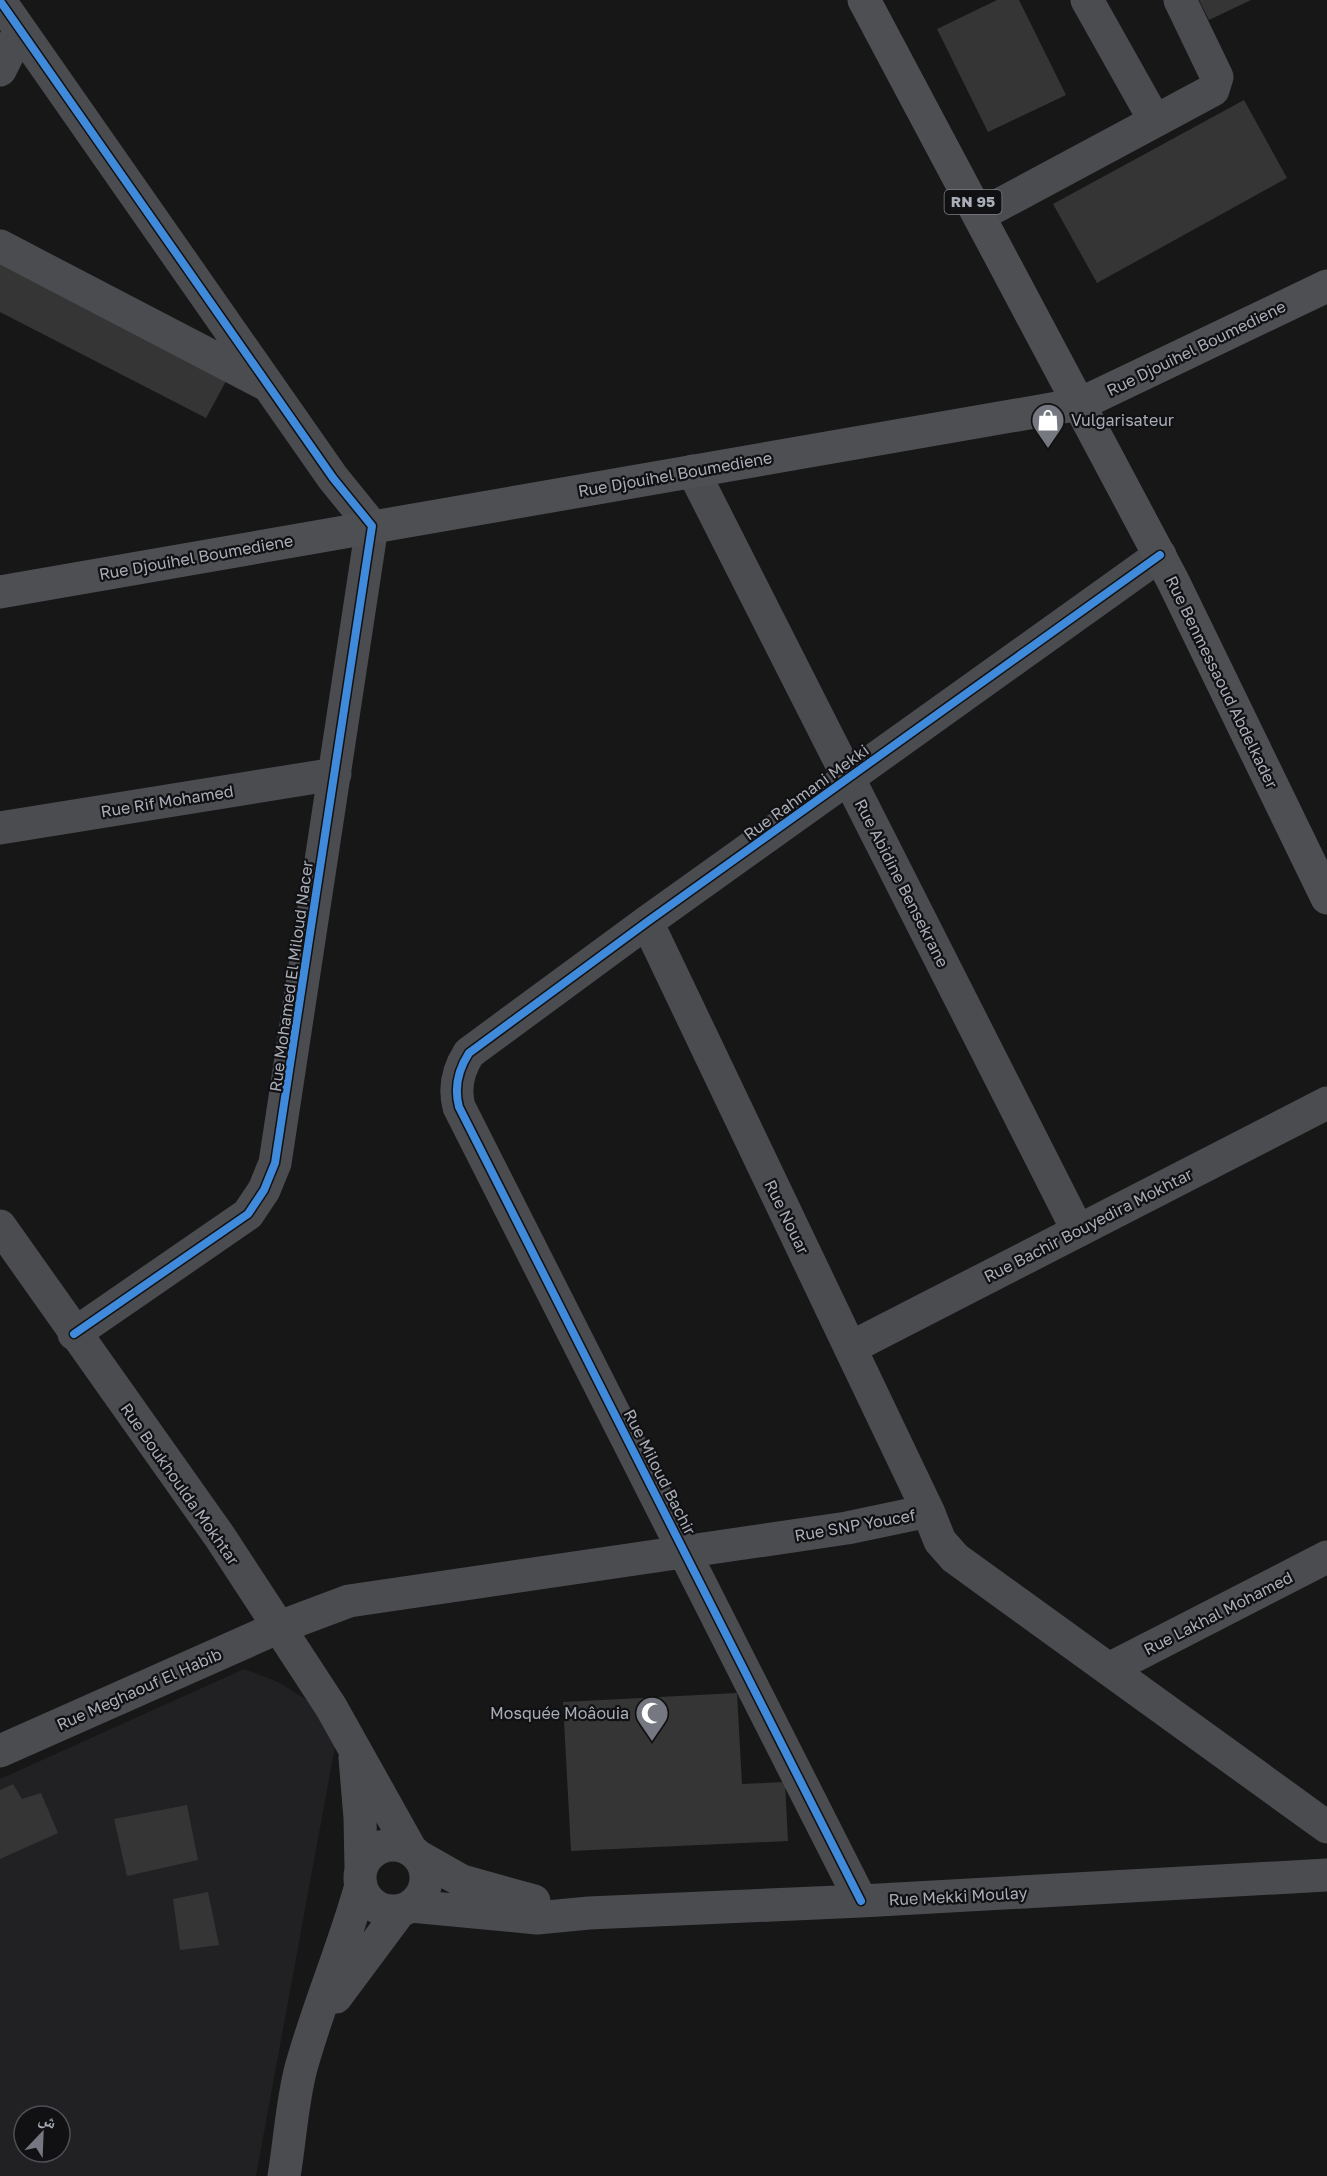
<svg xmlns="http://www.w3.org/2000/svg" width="1327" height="2176" font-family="'Golos Text','Noto Naskh Arabic',sans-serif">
<rect width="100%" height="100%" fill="#171717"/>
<path fill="#212123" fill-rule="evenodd" d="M 244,1669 L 278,1682 L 315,1705 L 336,1741 L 256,2176 L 0,2176 L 0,1779 ZM 24,2116 L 60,2116 L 60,2152 L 24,2152 Z"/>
<path fill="#353536" d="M 997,0 L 1019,0 L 1066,95 L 988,132 L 937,29 Z
M 1199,0 L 1251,0 L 1209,20 Z
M 1244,100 L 1287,178 L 1097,283 L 1053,204 Z
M 0,253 L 231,372 L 206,418 L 0,312 Z
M 737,1693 L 742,1784 L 785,1782 L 788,1841 L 571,1851 L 563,1702 Z
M 13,1784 L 22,1799 L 41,1793 L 58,1833 L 0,1859 L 0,1790 Z
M 187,1805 L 198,1860 L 127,1876 L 114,1819 Z
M 208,1892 L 219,1945 L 180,1950 L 173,1899 Z"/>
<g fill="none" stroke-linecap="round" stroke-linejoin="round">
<path stroke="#4b4c50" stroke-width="33" d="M 1087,0 L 1155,121
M 0,1 L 333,478 L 372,526 L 275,1163 L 264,1190 L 248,1214 L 74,1334
M 0,70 L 20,30
M 980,215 L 1213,90 L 1217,77 L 1180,0
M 0,246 L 265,384
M 693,471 L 1078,1231
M 0,828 L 335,774
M 647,922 L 928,1511
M 0,1226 L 220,1537 L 331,1707 L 411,1850
M 850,1348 L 1327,1103
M 1109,1669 L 1327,1557
M 0,1751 L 277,1628 L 349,1601 L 847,1528 L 928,1511 L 940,1541 L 955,1558 L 1327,1827
M 355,1758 L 360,1818 L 361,1869
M360 1878a33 33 0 1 1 66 0a33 33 0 1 1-66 0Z
M 418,1856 L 462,1881 L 534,1901
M 861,1901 L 459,1107 C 454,1088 458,1070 469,1053 L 647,922 L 1160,555
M 411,1906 L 537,1918 L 589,1913 L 861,1901 L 1327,1875
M 336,1997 L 400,1911
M 284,2176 C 290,2140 292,2102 301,2068 C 318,2006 344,1947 361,1885"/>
<path stroke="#4d4f52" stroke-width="33" d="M 864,0 L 1173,581 L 1327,898
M 0,592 L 1080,404 L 1327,286"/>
<defs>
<path id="cycleway" d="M 0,1 L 333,478 L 372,526 L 275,1163 L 264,1190 L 248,1214 L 74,1334
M 861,1901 L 459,1107 C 454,1088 458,1070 469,1053 L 647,922 L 1160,555"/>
</defs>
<use href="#cycleway" stroke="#111113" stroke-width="11"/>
<use href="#cycleway" stroke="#408adc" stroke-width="8"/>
</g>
<defs>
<symbol id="shop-pin" viewBox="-11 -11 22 30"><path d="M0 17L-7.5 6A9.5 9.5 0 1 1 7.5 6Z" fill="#757880" stroke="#111113"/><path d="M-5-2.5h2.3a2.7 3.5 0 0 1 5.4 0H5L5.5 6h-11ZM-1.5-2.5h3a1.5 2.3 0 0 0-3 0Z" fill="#fff"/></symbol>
<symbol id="mosque-pin" viewBox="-11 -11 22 30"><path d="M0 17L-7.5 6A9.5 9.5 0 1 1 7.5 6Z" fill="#757880" stroke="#111113"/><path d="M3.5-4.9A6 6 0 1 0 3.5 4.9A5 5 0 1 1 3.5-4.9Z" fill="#fff"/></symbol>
</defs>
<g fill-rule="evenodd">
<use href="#shop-pin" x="1029" y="401" width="38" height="52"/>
<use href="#mosque-pin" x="633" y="1694" width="38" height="52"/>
</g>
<g text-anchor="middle" stroke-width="4.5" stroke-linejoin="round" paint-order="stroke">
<rect fill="#111113" stroke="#7b7e86" stroke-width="1.5" x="944.5" y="190" width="57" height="24" rx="4.5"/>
<g font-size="15" font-weight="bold" fill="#a8adb8">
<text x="973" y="207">RN 95</text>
</g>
<g font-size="16" fill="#a8adb8" stroke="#111113">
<text transform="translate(1196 348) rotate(-26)" y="6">Rue Djouihel Boumediene</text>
<text transform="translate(675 474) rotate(-10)" y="6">Rue Djouihel Boumediene</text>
<text transform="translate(196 557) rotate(-10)" y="6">Rue Djouihel Boumediene</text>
<text transform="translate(1222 682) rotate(64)" y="6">Rue Benmessaoud Abdelkader</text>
<text transform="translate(806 792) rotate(-36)" y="6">Rue Rahmani Mekki</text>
<text transform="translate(167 801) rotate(-9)" y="6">Rue Rif Mohamed</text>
<text transform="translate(902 883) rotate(63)" y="6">Rue Abidine Bensekrane</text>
<text transform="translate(291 976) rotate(-82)" y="6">Rue Mohamed El Miloud Nacer</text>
<text transform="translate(787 1217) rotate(64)" y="6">Rue Nouar</text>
<text transform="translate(1088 1225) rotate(-27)" y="6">Rue Bachir Bouyedira Mokhtar</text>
<text transform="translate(660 1472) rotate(63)" y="6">Rue Miloud Bachir</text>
<text transform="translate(180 1484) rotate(55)" y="6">Rue Boukhoulda Mokhtar</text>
<text transform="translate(855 1525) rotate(-10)" y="6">Rue SNP Youcef</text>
<text transform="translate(1218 1613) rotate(-27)" y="6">Rue Lakhal Mohamed</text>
<text transform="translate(139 1689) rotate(-24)" y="6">Rue Meghaouf El Habib</text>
<text transform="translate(958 1896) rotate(-3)" y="6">Rue Mekki Moulay</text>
</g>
<g font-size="16" fill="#a8adb8" stroke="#111113" text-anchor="start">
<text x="1071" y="426">Vulgarisateur</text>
<text x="629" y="1719" text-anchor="end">Mosquée Moâouia</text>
</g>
</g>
<g transform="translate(42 2134) rotate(23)"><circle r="28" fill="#111113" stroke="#4d4f55" stroke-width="1.5"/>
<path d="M0-4.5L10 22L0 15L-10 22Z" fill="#757880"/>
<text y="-9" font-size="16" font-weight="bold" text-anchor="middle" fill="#a8adb8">ش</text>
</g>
</svg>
